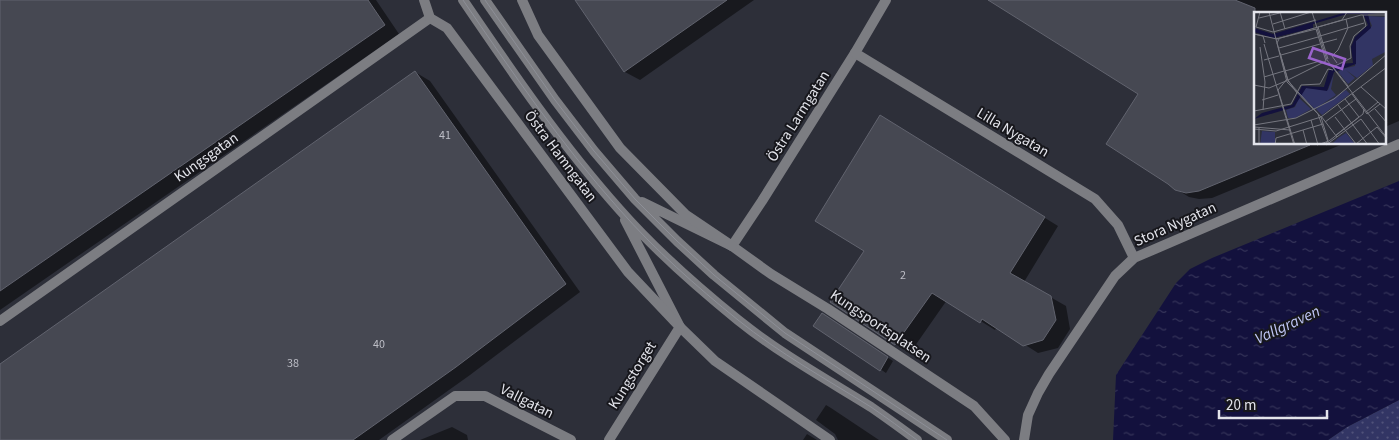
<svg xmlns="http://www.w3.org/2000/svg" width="1399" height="440" font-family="'Source Sans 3',sans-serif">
<defs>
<pattern id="park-dots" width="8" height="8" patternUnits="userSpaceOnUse" patternTransform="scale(1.25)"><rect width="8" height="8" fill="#323564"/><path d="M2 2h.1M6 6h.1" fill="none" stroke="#50527a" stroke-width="1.8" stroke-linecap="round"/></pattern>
<pattern id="water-ripples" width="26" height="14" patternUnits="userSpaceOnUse" patternTransform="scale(1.25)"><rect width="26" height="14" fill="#13113d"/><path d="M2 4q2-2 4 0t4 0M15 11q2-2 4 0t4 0" fill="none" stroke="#353459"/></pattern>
</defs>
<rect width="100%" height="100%" fill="#2d2f39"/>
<path fill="url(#park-dots)" d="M 1399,400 L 1399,440 L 1328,440 L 1347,427 Z"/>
<path fill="url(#water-ripples)" d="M 1399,181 L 1399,400 L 1347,427 L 1328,440 L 1113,440 L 1116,375 L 1176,283 L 1190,269 L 1212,258 Z"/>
<path fill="#0007" d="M 0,0 L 376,0 L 399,34 L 0,310 Z
M 576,0 L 754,0 L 640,80 L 625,72 Z
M 1022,0 L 1399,0 L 1399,121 L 1385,127 L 1385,14 L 1255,14 L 1255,144 L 1343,144 L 1212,198 L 1199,199 L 1189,197 L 1176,189 L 1140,94 Z
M 415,72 L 430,81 L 580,292 L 470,375 L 379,440 L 0,440 L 0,366 Z
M 895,125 L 1058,226 L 1024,282 L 1066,306 L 1070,329 L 1058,348 L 1038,353 L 997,327 L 995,330 L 947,300 L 910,353 L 832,302 L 866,251 Z
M 828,318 L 893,361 L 886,373 L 815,325 Z
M 826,405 L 831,408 L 879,440 L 838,440 L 835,434 L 816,420 Z
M 452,427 L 467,435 L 468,440 L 420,440 Z
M 807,434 L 817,440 L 803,440 Z"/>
<path fill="#464852" stroke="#61636e" d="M 0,0 L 368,0 L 385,25 L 0,291 Z
M 575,0 L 727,0 L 624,72 Z
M 988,0 L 1235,0 L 1255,8 L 1255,144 L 1310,145 L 1199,191 L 1186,193 L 1175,190 L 1168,184 L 1106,144 L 1138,94 Z
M 415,71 L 566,284 L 456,367 L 353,440 L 0,440 L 0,364 Z
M 880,115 L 1045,217 L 1010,273 L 1051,296 L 1056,320 L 1043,340 L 1023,346 L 982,319 L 980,323 L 932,293 L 895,345 L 830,302 L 864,251 L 815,221 Z
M 822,313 L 888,357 L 880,371 L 813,326 Z"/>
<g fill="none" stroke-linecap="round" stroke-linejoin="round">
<path stroke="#7c7d82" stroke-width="10" d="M 463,0 C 512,72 561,144 619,209 C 655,250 696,286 738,320 C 779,353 826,379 871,407 C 887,418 902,429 917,440
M 485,0 L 555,100 L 594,151 L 635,199 L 677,241 L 714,275 L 785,333 L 947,440
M 642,202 L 732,246 L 771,274 L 828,309 L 974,406 L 1005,440
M 625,220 L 680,327 L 715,361 L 830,440
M 732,246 L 762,201 L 855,53"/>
<path stroke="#7c7d82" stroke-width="10" d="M 0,321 L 430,18"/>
<path stroke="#7c7d82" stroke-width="10" d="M 424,0 L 430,18 L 447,28 L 628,272 L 680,327 L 609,440
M 522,0 L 538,35 L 620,148 L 686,215 L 732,246
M 886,0 L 855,53 L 1095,199 L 1118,225 L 1134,258
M 392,440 L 455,396 L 485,396 L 571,440
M 1024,440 L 1028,415 L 1038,393 L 1049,374 L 1115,276 L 1134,258 L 1399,144"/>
<path stroke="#8d8f97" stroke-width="1" d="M 463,0 C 512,72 561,144 619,209 C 655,250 696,286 738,320 C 779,353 826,379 871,407 C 887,418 902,429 917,440
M 485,0 L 555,100 L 594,151 L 635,199 L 677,241 L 714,275 L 785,333 L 947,440"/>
</g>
<g text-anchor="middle" stroke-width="4" stroke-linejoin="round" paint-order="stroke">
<g font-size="12" fill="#bcbdc5">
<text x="445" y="139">41</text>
<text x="903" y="279">2</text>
<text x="379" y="348">40</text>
<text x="293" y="367">38</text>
</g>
<g font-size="15" fill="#e3e4eb" stroke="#17171c">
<text transform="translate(798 116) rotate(-58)" y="5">Östra Larmgatan</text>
<text transform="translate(1013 132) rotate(31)" y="5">Lilla Nygatan</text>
<text transform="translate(561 156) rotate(53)" y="5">Östra Hamngatan</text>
<text transform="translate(206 157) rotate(-35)" y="5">Kungsgatan</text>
<text transform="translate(1175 224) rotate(-24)" y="5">Stora Nygatan</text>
<text transform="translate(881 326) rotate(34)" y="5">Kungsportsplatsen</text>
<text transform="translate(632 375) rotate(-58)" y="5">Kungstorget</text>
<text transform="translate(527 401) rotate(27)" y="5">Vallgatan</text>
</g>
<g font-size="16" font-style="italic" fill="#c1c7f7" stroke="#17171c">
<text transform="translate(1287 324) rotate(-25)" y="6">Vallgraven</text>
</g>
</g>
<g transform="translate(1254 12)">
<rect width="132" height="132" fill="#2d2f39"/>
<path d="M 114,4 L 132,5 L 133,39 L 118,47 L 119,53 L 103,66 L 92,58 L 101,66 L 94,72 L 84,60 L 87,58 L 83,58 L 101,54 L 102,29 L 118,14 ZM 80,61 L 77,77 L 82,83 L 61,97 L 46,83 L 52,76 L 74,78 ZM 92,78 L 96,82 L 68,103 L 62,97 ZM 45,86 L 57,97 L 41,106 L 34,106 L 32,98 L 41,95 ZM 8,119 L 21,120 L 21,132 L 6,133 ZM 92,121 L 101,132 L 77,133 L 84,126 Z" fill="#323564"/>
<path d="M 132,0 L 114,2 L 117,16 L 102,29 L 102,52 L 80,60 L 73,79 L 52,76 L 40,95 L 0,107 L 8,101 L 38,93 L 48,74 L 70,75 L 75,58 L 84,52 L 99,51 L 97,35 L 101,25 L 114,13 L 109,2 L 93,2 L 59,12 L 59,16 L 19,26 L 0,20 L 0,16 L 19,22 L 89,1 Z" fill="#13113d"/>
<path fill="none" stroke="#767780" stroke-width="1" d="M 6,0 L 2,15 L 19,20 L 62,8M 15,0 L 33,70 L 64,102 L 75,133M 26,0 L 31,17M 58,0 L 73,48 L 133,126M 5,6 L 30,0M 19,12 L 57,0M 0,22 L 9,24 L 11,31M 0,22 L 23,27 L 88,8 L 93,0M 66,24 L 110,11M 22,27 L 62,17 L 72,49 L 34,68M 25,27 L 23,31 L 34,69 L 67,105 L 74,128 L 72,132M 68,31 L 83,27M 10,32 L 40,133M 6,35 L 11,70 L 9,98M 25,36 L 64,25M 26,41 L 34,68 L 43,81M 27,43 L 66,32M 74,47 L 64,15 L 107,3 L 133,3M 10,48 L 25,44M 83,51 L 78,44 L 84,38 L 94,16 L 92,7M 31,59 L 66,49 L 69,51M 10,65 L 30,59M 33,67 L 24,78 L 41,133M 0,73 L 15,76 L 32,69M 47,73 L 66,72 L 74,57 L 79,58M 94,74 L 79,55 L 97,46 L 96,34 L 100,24 L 112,14 L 109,3M 107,75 L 133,98M 98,82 L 113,102 L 126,92M 8,88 L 24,83M 84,93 L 114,133M 121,97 L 133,111M 0,99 L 37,92 L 47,73M 112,100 L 124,90M 67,104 L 83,125M 81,105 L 102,132M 57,108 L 64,133M 71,110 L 102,87M 0,113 L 42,106 L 80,87 L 133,42M 0,115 L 36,118M 5,116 L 5,133M 0,117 L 22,119 L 67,105 L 133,55M 49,118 L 53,133M 82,123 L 105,105 L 91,87M 102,132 L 123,115 L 133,127M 21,133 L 22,126 L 69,112M 63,133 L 75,129 L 109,102 L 110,97M 72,133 L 107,107 L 126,133"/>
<path fill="#9a63cc" fill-opacity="0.15" stroke="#9a63cc" stroke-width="2.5" d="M 59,36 L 91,47 L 88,57 L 55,46 Z"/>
<rect width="132" height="132" fill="none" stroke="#e3e4eb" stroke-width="2.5"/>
</g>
<path d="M1219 410v8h108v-8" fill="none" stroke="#e3e4eb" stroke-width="2.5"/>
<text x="1226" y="410" font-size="15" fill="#e3e4eb" stroke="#17171c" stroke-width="4" paint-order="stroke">20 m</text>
</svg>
